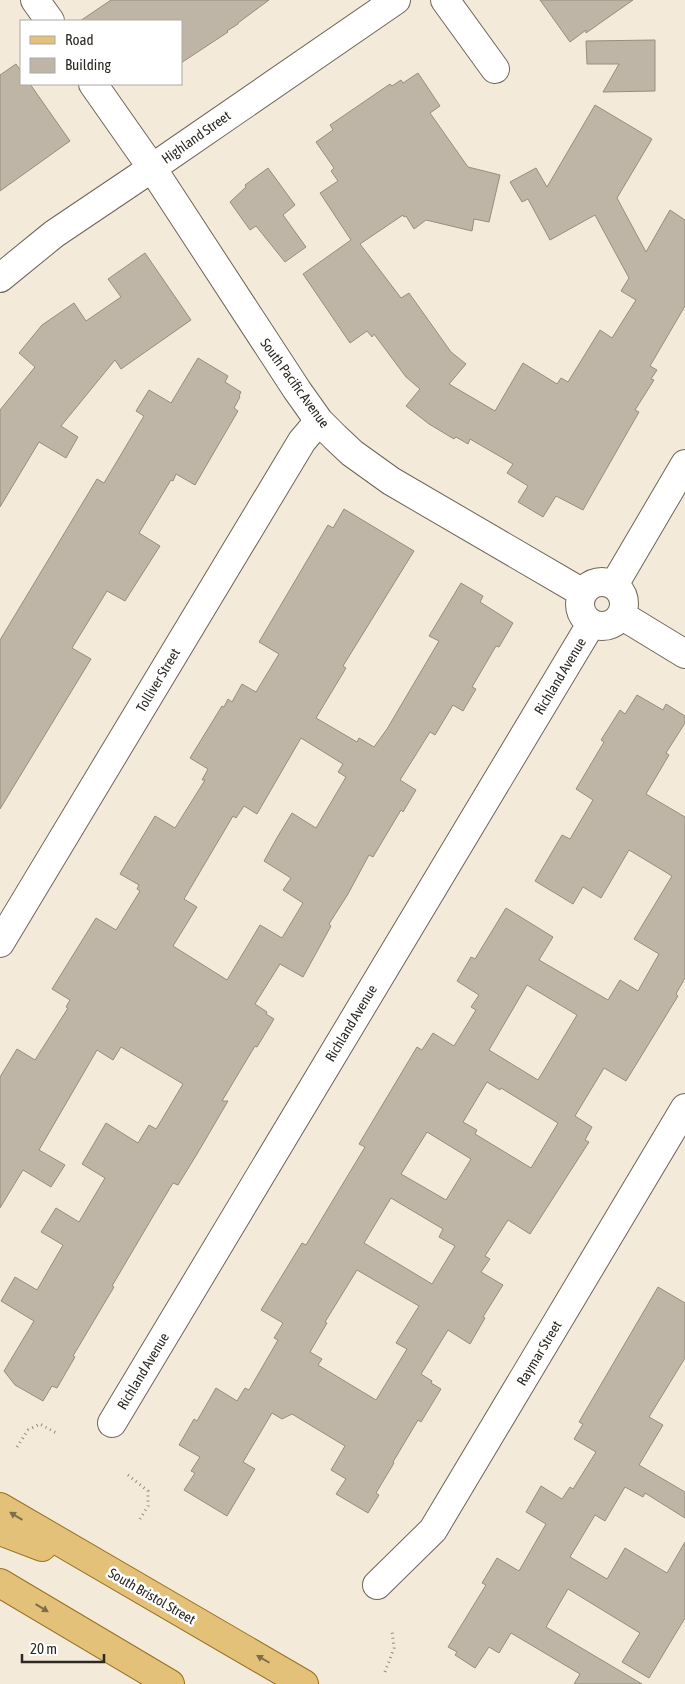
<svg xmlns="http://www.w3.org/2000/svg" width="685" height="1684" font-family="'Asap Condensed',sans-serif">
<rect width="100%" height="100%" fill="#f3eada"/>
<path fill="#beb5a6" stroke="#968e7f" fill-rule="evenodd" d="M 111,0 L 269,0 L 238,23 L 238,24 L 227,31 L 228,32 L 181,63 L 181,21 L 80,21 Z
M 540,0 L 633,0 L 586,33 L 586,30 L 570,42 Z
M 655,40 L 655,91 L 603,92 L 619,64 L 587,64 L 586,41 Z
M 16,64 L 21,71 L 21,84 L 30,84 L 70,141 L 0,191 L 0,75 Z
M 418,73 L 440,106 L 430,113 L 468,167 L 500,175 L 489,222 L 474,219 L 472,231 L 426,220 L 414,229 L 406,216 L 404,217 L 403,215 L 360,244 L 401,298 L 409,293 L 451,352 L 466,364 L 449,384 L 495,411 L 523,363 L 557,384 L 561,378 L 568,382 L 600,330 L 612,338 L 636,300 L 621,291 L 629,278 L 595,215 L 550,240 L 528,199 L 522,202 L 510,182 L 536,168 L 547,187 L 595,105 L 652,139 L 617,198 L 646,252 L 670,210 L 685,220 L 685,306 L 650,366 L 657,370 L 651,379 L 654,380 L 635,410 L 639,412 L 583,510 L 556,496 L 543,517 L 518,502 L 528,486 L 507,473 L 513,464 L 470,439 L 468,444 L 456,437 L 454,439 L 429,424 L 406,406 L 420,389 L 406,377 L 374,334 L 372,337 L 367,331 L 350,343 L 303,274 L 351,240 L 320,193 L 338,181 L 331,171 L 334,168 L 316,142 L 333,130 L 330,125 L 390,84 L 392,86 L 401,80 L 403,83 Z
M 268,168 L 295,205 L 283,215 L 306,247 L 285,262 L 256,226 L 250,230 L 230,202 L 246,187 L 245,185 Z
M 145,253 L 191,320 L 121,369 L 115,360 L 61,426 L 78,437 L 66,458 L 39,442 L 0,507 L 0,410 L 35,367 L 19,353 L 42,325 L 74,303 L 86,321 L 121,297 L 108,279 Z
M 198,358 L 228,376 L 225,382 L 241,392 L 239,396 L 240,397 L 234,408 L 238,411 L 195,485 L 176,474 L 173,481 L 171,480 L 139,533 L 160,546 L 125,601 L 107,591 L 72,648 L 91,659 L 0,809 L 0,640 L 97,479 L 104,483 L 144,416 L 136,411 L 149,390 L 171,403 Z
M 344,509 L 414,551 L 343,666 L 346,668 L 316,718 L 357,742 L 359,738 L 374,747 L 387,729 L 439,641 L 429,636 L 461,583 L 483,596 L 480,602 L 513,623 L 499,647 L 496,646 L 472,687 L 476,689 L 463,711 L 453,705 L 435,735 L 430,732 L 400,780 L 416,790 L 403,812 L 401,810 L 373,857 L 369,855 L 348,894 L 329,924 L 331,926 L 303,977 L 280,964 L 255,1004 L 267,1012 L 266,1014 L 274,1019 L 257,1047 L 255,1046 L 222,1101 L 228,1101 L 197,1154 L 178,1185 L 173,1183 L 152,1218 L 112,1286 L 114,1287 L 73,1356 L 75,1357 L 57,1388 L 52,1386 L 43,1401 L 15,1385 L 4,1371 L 34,1321 L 1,1301 L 15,1277 L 37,1290 L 63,1245 L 41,1232 L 56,1208 L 79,1222 L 105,1178 L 82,1164 L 106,1123 L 138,1143 L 149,1125 L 156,1129 L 158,1126 L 183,1084 L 121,1047 L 113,1060 L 97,1050 L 39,1150 L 65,1165 L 51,1187 L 23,1170 L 0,1208 L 0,1077 L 17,1049 L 35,1060 L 68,1008 L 66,1007 L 70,1000 L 52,989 L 96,918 L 116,930 L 140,891 L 137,889 L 139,885 L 120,874 L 155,816 L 175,828 L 205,780 L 202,780 L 208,769 L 190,758 L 222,706 L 224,707 L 228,699 L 232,702 L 242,684 L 256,692 L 279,654 L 259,642 L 328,525 L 333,528 ZM 301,738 L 343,764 L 338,772 L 346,777 L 316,828 L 292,813 L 278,836 L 264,861 L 291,878 L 283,890 L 303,903 L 282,938 L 260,925 L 227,980 L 173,946 L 197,907 L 184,899 L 233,816 L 236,818 L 244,806 L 257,814 Z
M 637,695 L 663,710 L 666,704 L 685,716 L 685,723 L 666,753 L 669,755 L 646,794 L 685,817 L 685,978 L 676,994 L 678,996 L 626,1081 L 604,1068 L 575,1116 L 592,1127 L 585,1140 L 589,1142 L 530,1234 L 508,1220 L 485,1256 L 490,1259 L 481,1272 L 503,1285 L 483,1317 L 485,1318 L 470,1344 L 448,1330 L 421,1374 L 432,1381 L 431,1383 L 441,1389 L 421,1422 L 418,1420 L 393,1462 L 394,1463 L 376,1493 L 379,1495 L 368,1513 L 336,1494 L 346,1479 L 331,1470 L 345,1446 L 292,1414 L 282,1419 L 272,1413 L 243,1462 L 255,1469 L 227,1516 L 184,1490 L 195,1473 L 191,1471 L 200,1457 L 179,1445 L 194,1419 L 197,1421 L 216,1388 L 237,1401 L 245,1388 L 249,1390 L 278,1340 L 274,1338 L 283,1323 L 261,1310 L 302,1243 L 306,1245 L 365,1147 L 359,1144 L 417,1047 L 422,1050 L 433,1033 L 454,1046 L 476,1010 L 471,1007 L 479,995 L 457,981 L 471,957 L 475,959 L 506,908 L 553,937 L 539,960 L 608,1000 L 620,980 L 638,991 L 659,954 L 634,939 L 672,876 L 629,850 L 601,898 L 583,887 L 573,904 L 535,881 L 562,835 L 570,839 L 593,800 L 576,789 L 604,742 L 601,740 L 620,710 L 625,714 ZM 527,985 L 577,1015 L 538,1080 L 489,1050 ZM 487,1082 L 500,1090 L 501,1088 L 558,1123 L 531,1168 L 475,1134 L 477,1130 L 463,1122 ZM 427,1132 L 471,1159 L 446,1200 L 401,1174 ZM 391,1198 L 443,1229 L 439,1237 L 455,1246 L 432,1284 L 364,1243 ZM 357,1270 L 419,1306 L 396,1343 L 407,1349 L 376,1400 L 318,1365 L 322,1359 L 310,1352 L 327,1323 L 325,1322 Z
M 658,1287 L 685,1303 L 685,1358 L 649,1417 L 663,1425 L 639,1465 L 685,1492 L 685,1518 L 645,1493 L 643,1497 L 625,1487 L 605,1521 L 595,1515 L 570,1557 L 607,1579 L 625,1548 L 667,1573 L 685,1542 L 685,1618 L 649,1678 L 622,1662 L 640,1633 L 568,1589 L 546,1627 L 642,1684 L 574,1684 L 580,1674 L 511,1633 L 499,1653 L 489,1647 L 475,1668 L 455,1655 L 457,1652 L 448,1647 L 486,1585 L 482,1583 L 497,1558 L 519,1571 L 546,1524 L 526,1512 L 541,1486 L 562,1499 L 570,1487 L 573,1489 L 596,1452 L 574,1439 L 583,1424 L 579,1422 Z"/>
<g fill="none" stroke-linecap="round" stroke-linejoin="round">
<defs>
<path id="street" d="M 35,0 L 50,21
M 445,0 L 495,69
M 93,84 L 152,168 L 297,390 L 319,421 L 335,437 L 352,453 L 391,481 L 583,593
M 0,278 L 54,234 L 152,168 L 396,0
M580 604a22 22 0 1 1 44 0a22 22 0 1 1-44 0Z
M 614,585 L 685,464
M 621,615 L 685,654
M 0,943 L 302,441 L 319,421
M 112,1423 L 591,624
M 377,1585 L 433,1530 L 685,1108"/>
<path id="primary" d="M 0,1507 L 304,1684
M 0,1531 L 42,1547
M 0,1583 L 170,1684"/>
</defs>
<use href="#street" stroke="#6f6659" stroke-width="30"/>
<use href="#primary" stroke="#977021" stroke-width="30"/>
<path stroke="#928c81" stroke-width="3" stroke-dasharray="1 4" stroke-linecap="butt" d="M 17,1447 L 28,1430 L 40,1424 L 58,1434
M 128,1475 L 148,1491 L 148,1506 L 140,1519
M 385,1672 L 394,1648 L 392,1631"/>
<use href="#street" stroke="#fff" stroke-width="28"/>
<use href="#primary" stroke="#e3c179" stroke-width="28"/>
</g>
<defs><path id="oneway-solid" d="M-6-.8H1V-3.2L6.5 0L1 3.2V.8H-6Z" transform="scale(1.25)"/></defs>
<g fill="#7e6d4a">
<use href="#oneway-solid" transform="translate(16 1516) rotate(-149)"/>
<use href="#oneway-solid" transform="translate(42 1608) rotate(31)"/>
<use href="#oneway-solid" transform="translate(263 1659) rotate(-150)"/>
</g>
<g text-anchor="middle" stroke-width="5" stroke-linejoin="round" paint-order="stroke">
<g font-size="14" fill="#2c2923" stroke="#fff">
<text transform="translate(196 137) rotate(-35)" y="5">Highland Street</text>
<text transform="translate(295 383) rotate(54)" y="5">South Pacific Avenue</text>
<text transform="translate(560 676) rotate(-59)" y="5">Richland Avenue</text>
<text transform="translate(158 680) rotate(-59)" y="5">Tolliver Street</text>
<text transform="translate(351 1023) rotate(-59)" y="5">Richland Avenue</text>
<text transform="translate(539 1353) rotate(-59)" y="5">Raymar Street</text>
<text transform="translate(143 1371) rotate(-59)" y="5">Richland Avenue</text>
<text transform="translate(152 1596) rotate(30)" y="5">South Bristol Street</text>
</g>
</g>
<rect x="20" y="20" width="162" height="65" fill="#ffffff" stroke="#aba9a7"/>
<rect x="30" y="36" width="25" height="8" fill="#e3c179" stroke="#aba9a7"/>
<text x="65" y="45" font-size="15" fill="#2c2923">Road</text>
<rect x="30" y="58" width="25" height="15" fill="#beb5a6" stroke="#aba9a7"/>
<text x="65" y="70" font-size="15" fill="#2c2923">Building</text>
<path d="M22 1654v8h82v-8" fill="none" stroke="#2c2923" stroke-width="2.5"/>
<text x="30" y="1654" font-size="15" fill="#2c2923" stroke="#ffffff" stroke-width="4" paint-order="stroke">20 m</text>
</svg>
